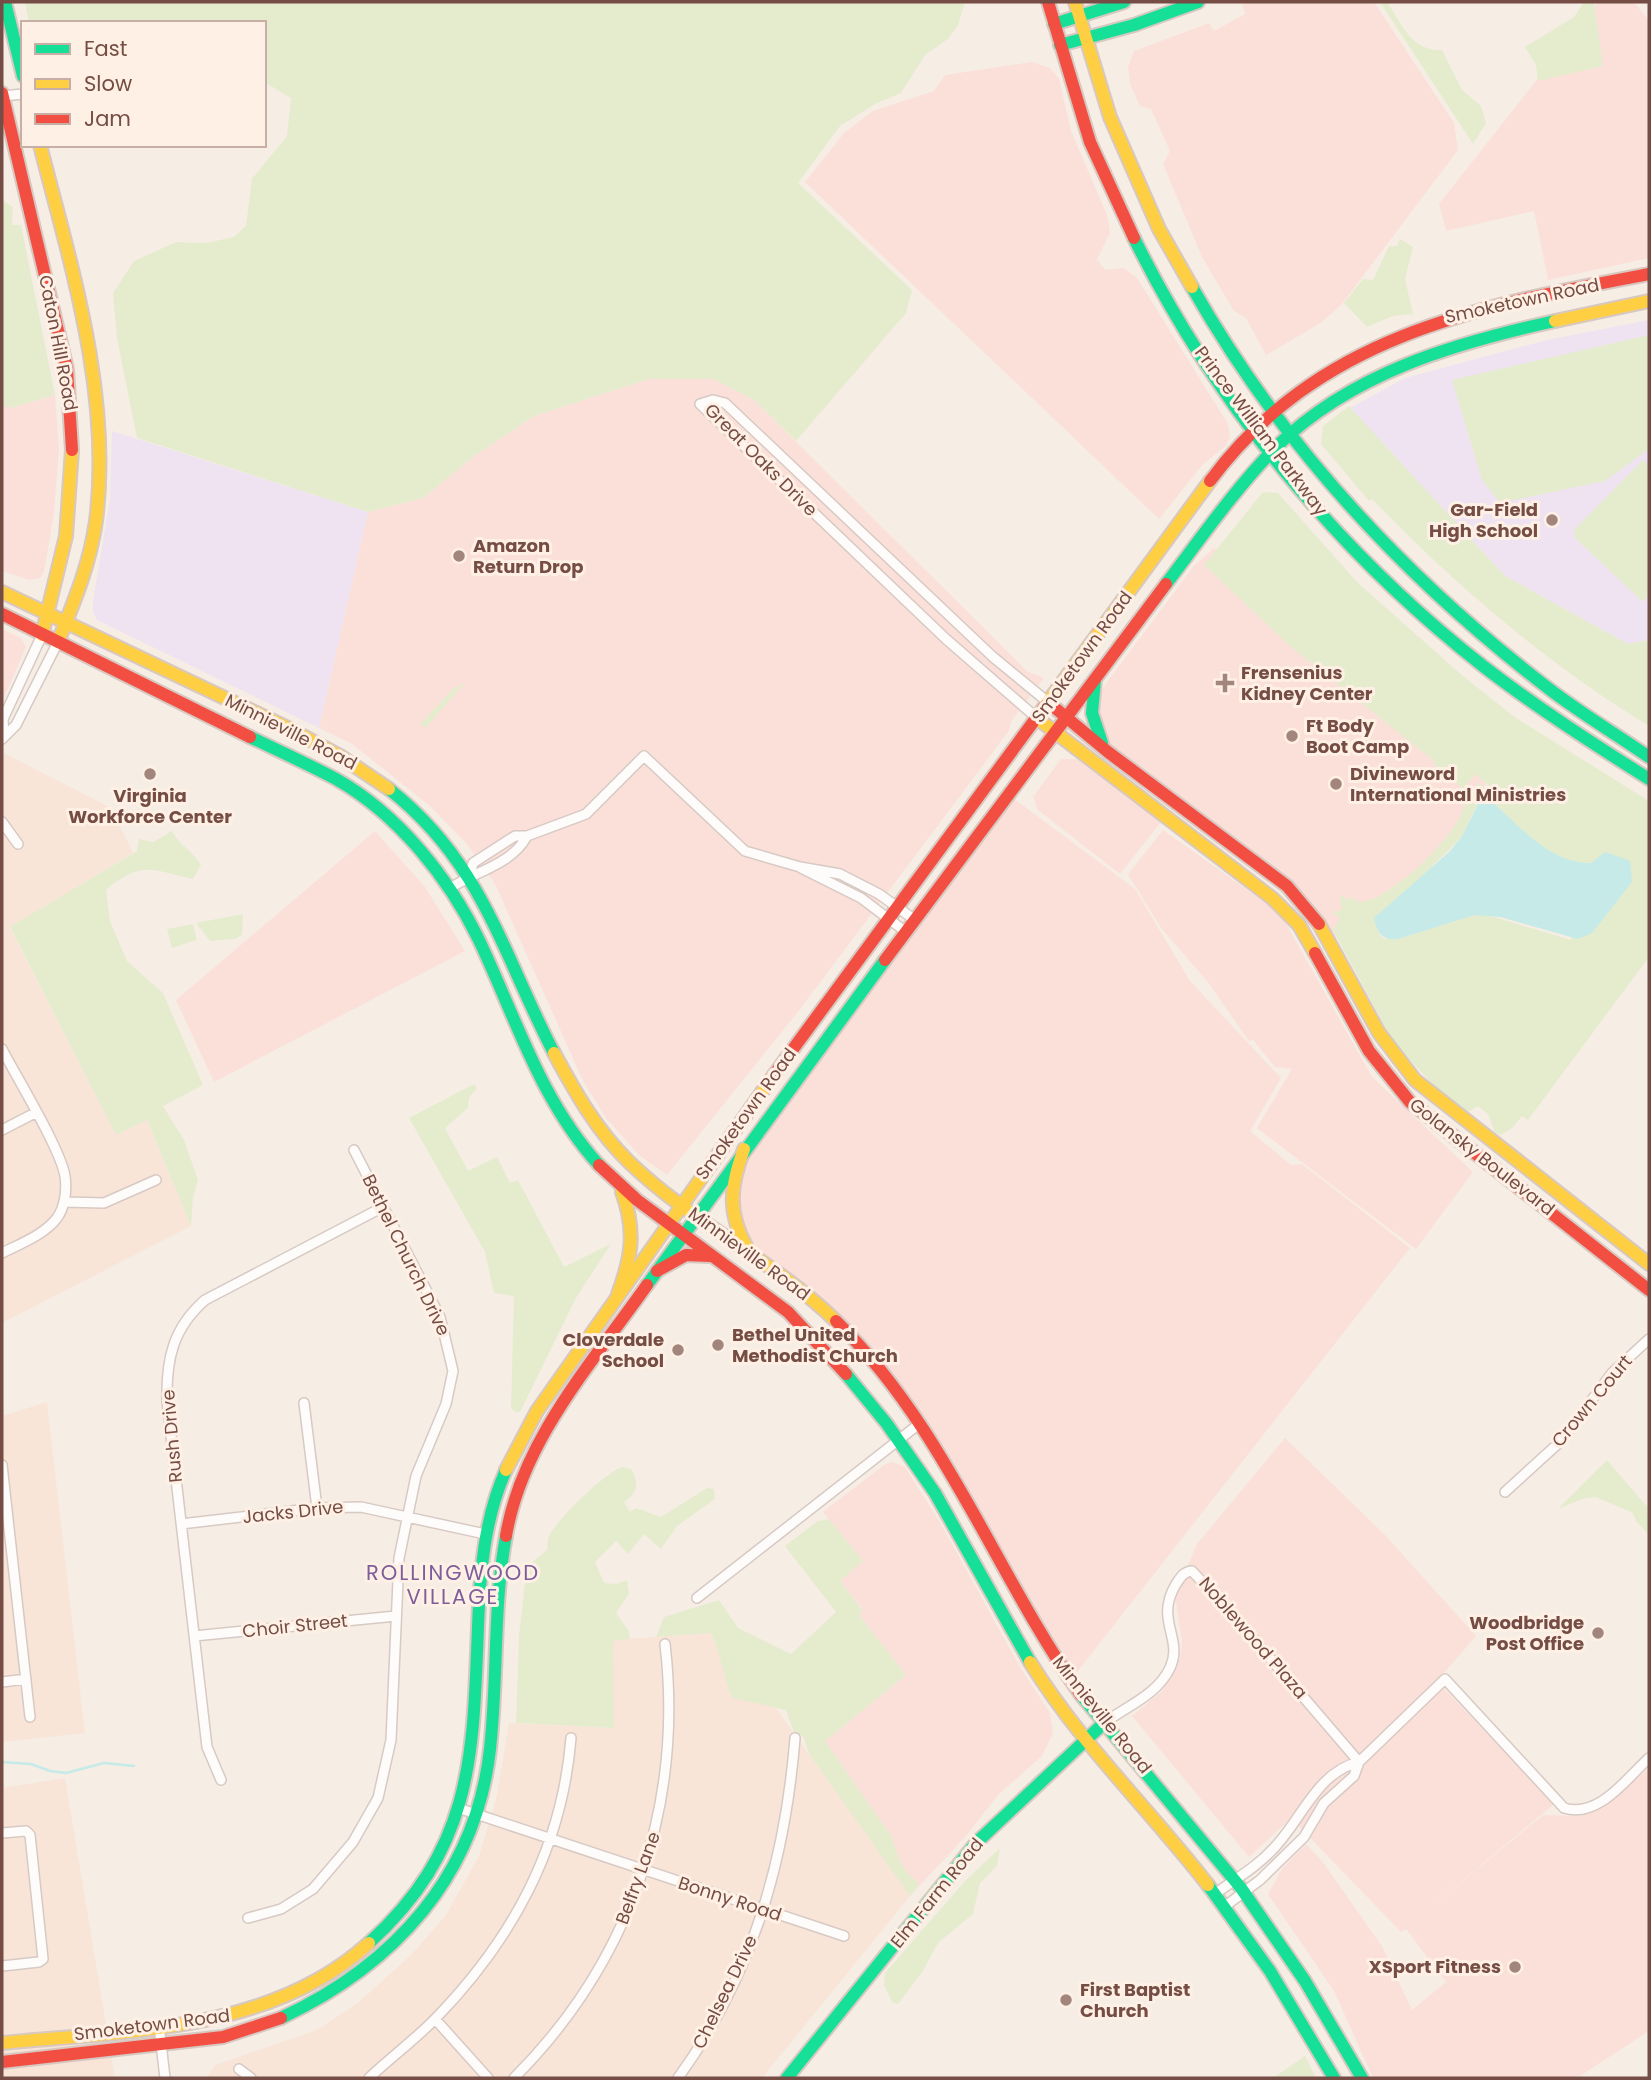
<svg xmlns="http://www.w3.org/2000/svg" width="1651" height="2080" font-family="Poppins,sans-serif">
<rect width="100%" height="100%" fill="#f6ede5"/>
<path fill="#f8e5d8" d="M 2,752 L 111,808 L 133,853 L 10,928 L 116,1135 L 147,1120 L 191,1226 L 2,1323 Z
M 47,1402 L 85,1733 L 2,1742 L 2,1416 Z
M 711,1633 L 768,1697 L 910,1896 L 762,2078 L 206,2078 L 215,2065 L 317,2030 L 359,2002 L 412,1954 L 446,1915 L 479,1856 L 496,1800 L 509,1723 L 613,1728 L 613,1640 Z
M 65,1778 L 115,2078 L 2,2078 L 2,1788 Z"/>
<path fill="#fbe0d9" d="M 1242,2 L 1374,2 L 1454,123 L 1458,150 L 1342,304 L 1322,322 L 1266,355 L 1246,318 L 1234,311 L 1202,257 L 1163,164 L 1170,151 L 1151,109 L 1140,106 L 1130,84 L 1128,67 L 1134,51 L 1209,23 L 1214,31 L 1245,14 Z
M 1598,2 L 1634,2 L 1649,21 L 1649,258 L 1548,280 L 1534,211 L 1446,231 L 1439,204 Z
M 1032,62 L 1050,68 L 1059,79 L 1071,131 L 1107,215 L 1110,233 L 1097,259 L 1105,270 L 1124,268 L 1137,278 L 1228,424 L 1230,436 L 1226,446 L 1203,464 L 1159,519 L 805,182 L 844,133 L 873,111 L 934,91 L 945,75 Z
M 649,379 L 714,379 L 754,400 L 1027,671 L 1044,678 L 1012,720 L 1008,732 L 797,1013 L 667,1175 L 640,1156 L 606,1118 L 584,1083 L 495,884 L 466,843 L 429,805 L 352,744 L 319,728 L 368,512 L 423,498 L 473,457 L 534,416 Z
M 55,395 L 59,449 L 54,513 L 44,572 L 40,578 L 29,580 L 2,571 L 2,404 L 11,408 Z
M 1214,548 L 1353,673 L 1500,759 L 1454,838 L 1435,859 L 1335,939 L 1322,919 L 1111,748 L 1099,731 L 1098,698 L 1102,689 L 1193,567 Z
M 2,629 L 21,638 L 26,647 L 2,702 Z
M 1061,759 L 1077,759 L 1161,822 L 1120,874 L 1038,810 L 1033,797 Z
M 1009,795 L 1135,889 L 1190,981 L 1281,1078 L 1250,1131 L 1291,1165 L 1302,1164 L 1410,1248 L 1070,1681 L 940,1456 L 849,1333 L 750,1252 L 731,1186 L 744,1149 Z
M 1163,830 L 1280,913 L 1372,1077 L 1473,1172 L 1416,1249 L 1257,1128 L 1292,1069 L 1275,1067 L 1253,1040 L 1249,1041 L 1207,981 L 1161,928 L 1128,874 Z
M 375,831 L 425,887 L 465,951 L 214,1082 L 176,1000 Z
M 1285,1438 L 1384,1534 L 1476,1636 L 1437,1681 L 1554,1804 L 1425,1912 L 1543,1815 L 1581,1816 L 1610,1802 L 1649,1768 L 1649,2031 L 1577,2078 L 1373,2078 L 1334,1991 L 1268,1894 L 1282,1869 L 1306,1844 L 1322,1861 L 1382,1946 L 1412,2010 L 1446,1982 L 1406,1929 L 1401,1932 L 1291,1818 L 1249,1857 L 1132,1716 L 1162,1691 L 1180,1659 L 1182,1642 L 1175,1595 L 1197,1544 Z
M 893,1462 L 905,1467 L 940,1522 L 1020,1667 L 1050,1713 L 1053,1733 L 1042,1756 L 998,1795 L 966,1836 L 910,1896 L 809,1754 L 906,1675 L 859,1615 L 863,1610 L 839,1580 L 863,1561 L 823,1512 L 884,1465 Z"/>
<path fill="#efe3f1" d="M 1649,320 L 1649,640 L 1628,644 L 1505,576 L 1350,408 L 1405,378 L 1547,340 Z
M 112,431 L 368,512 L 319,728 L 97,620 L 93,612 L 93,601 L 110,499 Z"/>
<path fill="#e5ecce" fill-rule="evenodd" d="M 25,2 L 965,2 L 958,25 L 948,39 L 925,55 L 901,93 L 875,104 L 840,126 L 798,183 L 912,290 L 906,313 L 796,441 L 754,400 L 714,379 L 649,379 L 534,416 L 473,457 L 423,498 L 368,512 L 137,438 L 117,338 L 113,293 L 134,261 L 176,242 L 206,243 L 234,237 L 246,226 L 252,179 L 287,136 L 291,98 L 264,82 L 264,23 L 29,23 Z
M 1380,2 L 1387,2 C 1402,24 1411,51 1442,50 L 1462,90 L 1481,106 L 1486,123 L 1473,144 Z
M 1584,2 L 1594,2 L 1603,66 L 1538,81 L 1536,65 L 1525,47 L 1574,17 Z
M 2,200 L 13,207 L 12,225 L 21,225 L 55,395 L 11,408 L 2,404 Z
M 1400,239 L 1413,247 L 1405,279 L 1413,314 L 1393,316 L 1367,327 L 1344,303 L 1363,279 L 1373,280 L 1389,246 L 1397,246 Z
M 1649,335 L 1649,449 L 1605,481 L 1500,503 L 1482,480 L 1452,380 Z
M 1349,406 L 1505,576 L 1628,644 L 1649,640 L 1649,726 C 1548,665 1453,583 1372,499 L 1369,501 L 1321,444 L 1323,426 Z
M 1643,460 L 1649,467 L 1649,594 L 1643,602 L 1575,538 L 1574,530 Z
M 1263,492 L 1278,493 L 1358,583 L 1464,677 L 1516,718 L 1649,801 L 1649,957 L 1528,1120 L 1522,1116 L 1512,1128 L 1501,1135 L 1495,1133 L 1488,1114 L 1478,1106 L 1468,1112 L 1437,1089 L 1393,1042 L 1333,930 L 1340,918 L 1332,912 L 1342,910 L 1340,896 L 1343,895 L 1346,900 L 1350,897 L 1360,902 C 1389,902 1473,825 1465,793 L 1480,783 L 1489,792 L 1496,793 L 1476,774 L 1463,788 L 1438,771 L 1433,760 L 1290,646 L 1204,565 ZM 1491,801 C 1515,822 1563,877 1598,860 L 1571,940 L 1487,915 L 1475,915 L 1398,939 L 1384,939 L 1379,934 L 1404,894 L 1461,838 L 1476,807 Z
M 467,681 L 425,728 L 420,724 L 453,689 Z
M 172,831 C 180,846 193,851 201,865 L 193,879 C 152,871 144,859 106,890 L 110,921 L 127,961 L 163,993 L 203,1085 L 163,1106 L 184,1140 L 198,1180 L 193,1197 L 191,1226 L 147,1120 L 116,1135 L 10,927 L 137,851 L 139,839 L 153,842 Z
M 243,914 L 242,935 L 235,939 L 210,941 L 196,923 Z
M 193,924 L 197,940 L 172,948 L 167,929 Z
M 474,1084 L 477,1088 L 469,1098 L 468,1108 L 445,1128 L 468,1171 L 497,1157 L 510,1183 L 518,1180 L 564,1267 L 611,1244 L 576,1298 L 520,1412 L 515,1412 L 511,1408 L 514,1296 L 494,1293 L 485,1252 L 409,1118 Z
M 1607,1460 L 1649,1509 L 1649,1535 L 1636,1521 L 1633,1513 L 1596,1497 L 1585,1498 L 1558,1509 Z
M 623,1467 L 631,1469 C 640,1483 637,1493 624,1502 L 630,1512 L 636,1508 L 661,1517 L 707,1488 L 714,1489 L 715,1499 L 677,1526 L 661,1549 L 644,1534 L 628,1554 L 616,1541 L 595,1562 L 604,1583 L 617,1584 L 627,1580 L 629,1594 L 616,1613 L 629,1631 L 630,1639 L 613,1641 L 614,1728 L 516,1723 L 519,1636 L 527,1566 L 547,1550 C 548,1544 547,1539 550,1534 C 559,1518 606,1471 623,1467 Z
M 829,1519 L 863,1561 L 840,1581 L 863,1611 L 859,1615 L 906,1675 L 825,1741 L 892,1837 C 896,1850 899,1861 907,1872 C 912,1878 916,1879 919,1886 L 910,1896 L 809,1754 L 803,1736 L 794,1733 L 786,1710 L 732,1698 C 723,1676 721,1654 711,1633 L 656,1637 L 664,1617 L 719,1600 L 738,1628 L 791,1654 L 836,1612 L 785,1546 L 818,1521 Z
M 1000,1848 L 997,1866 L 980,1883 L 973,1914 L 938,1943 L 923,1971 L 898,2004 L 892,2002 L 884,1985 L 885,1973 L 965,1881 Z
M 1305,2056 L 1316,2078 L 1273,2078 Z"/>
<path fill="#c5eae7" d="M 1480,800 L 1491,801 C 1520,826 1550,864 1591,863 L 1605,852 L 1630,861 L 1632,882 L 1592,933 L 1578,939 L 1500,917 L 1475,915 L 1398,939 C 1382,941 1377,932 1374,918 L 1449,852 L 1461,838 Z"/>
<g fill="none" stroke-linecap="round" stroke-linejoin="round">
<path stroke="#c5eae7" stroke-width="2.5" d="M 2,1762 L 31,1764 L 50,1771 L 66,1773 L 104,1763 L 134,1766"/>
<defs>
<path id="street" d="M 2,96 L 23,94
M 1038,719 L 946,639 L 700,404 L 713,400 L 725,403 L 993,657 L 1049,703
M 4,734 L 3,719 L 42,635
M 2,739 L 16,725 L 58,642
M 2,822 L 18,844
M 801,868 L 861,898 L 906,932
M 470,875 L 473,863 L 515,836 L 527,836 L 586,814 L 644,756 L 745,851 L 800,867 L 840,874 L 879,894 L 915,920
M 449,889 C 473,872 512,865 527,836
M 2,1049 C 17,1078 60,1148 65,1176 C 67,1190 65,1207 57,1218 C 44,1235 20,1244 2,1253
M 2,1130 L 35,1113
M 64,1202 L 104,1203 L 156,1180
M 304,1403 L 317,1508
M 2,1465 L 30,1717
M 1505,1492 L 1561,1441 L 1612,1373 L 1649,1339
M 181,1524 L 317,1508 L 361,1507 L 485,1534
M 697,1598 L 919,1424
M 194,1636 L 396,1616
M 2,1682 L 26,1679
M 1104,1723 C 1127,1706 1157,1695 1170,1668 C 1184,1638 1154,1621 1176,1584 C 1181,1577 1183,1572 1192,1571 L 1234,1616 L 1359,1762
M 221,1780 L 207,1747 L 167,1401 C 166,1359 173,1328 205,1300 L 383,1207
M 458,1808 L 844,1936
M 2,1833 L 26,1831 L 30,1835 L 43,1959 L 39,1962 L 2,1966
M 1215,1894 C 1235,1879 1257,1867 1274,1848 C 1302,1819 1317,1772 1359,1762 L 1445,1679 L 1564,1808 C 1598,1819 1626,1779 1649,1758
M 1224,1907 L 1260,1880 L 1304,1837 L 1324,1803 L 1354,1776 L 1359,1762
M 248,1918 L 281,1909 L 313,1889 L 353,1842 L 378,1798 L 391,1740 L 399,1558 L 416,1476 L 446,1404 L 453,1371 L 440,1317 L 354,1150
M 435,2019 L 488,2078
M 159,2026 L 165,2078
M 239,2069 L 251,2078
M 369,2078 C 391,2057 416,2039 437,2017 C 513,1938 562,1848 571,1738
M 514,2078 C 630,1962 684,1807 665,1644
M 678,2078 C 752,1976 785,1863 795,1738"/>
<path id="fast" d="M 5,2 L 23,76
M 1054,24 L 1124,2
M 1060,45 L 1134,25 L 1198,2
M 1134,238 C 1215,403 1338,552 1483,666 C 1536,707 1592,743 1649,779
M 1192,287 C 1281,444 1405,578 1548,688 C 1580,713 1616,734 1649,757
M 1166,584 C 1201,538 1235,489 1276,447 C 1351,373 1455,343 1555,321
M 1095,680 L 1092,713 L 1102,743
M 250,737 C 279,751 308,764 336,779 C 398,814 449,878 479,940 C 516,1018 540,1100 599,1165
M 389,789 C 483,863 502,953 554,1053
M 647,1285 L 885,960
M 846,1374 L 887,1424 L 935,1493 L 1030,1662
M 1081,1695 L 1241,1888 L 1305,1981 L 1362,2078
M 1208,1885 L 1270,1971 L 1334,2078
M 369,1943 C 473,1848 473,1757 478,1627 C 480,1573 484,1519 506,1470
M 281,2018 C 394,1965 476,1876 490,1749 C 498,1678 493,1606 506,1536
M 787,2078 L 976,1843 L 1104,1723"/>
<path id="slow" d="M 1075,2 L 1110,117 L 1159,229 L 1192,287
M 40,145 C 71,266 112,395 96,521 C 90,564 74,602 58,642
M 1555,321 L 1649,301
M 2,592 L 292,730 L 340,756 L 389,789
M 42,635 L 66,536 L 72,450
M 1045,706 L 1210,481
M 1038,719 L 1272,898 L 1299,925 L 1315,953
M 1319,924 L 1379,1033 L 1415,1080 L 1649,1264
M 554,1053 C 575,1092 597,1131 629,1162 C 692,1223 773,1260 836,1321
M 744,1149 C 730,1186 727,1212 747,1248
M 618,1294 C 632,1257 636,1230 622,1192
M 506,1470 L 537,1411 L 774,1075
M 1030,1662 C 1080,1743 1150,1810 1208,1885
M 2,2043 C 126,2031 272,2032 369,1943"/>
<path id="jam" d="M 1048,2 L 1090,142 L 1134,238
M 2,93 L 67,369 L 72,450
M 1210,481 C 1319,334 1480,306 1649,274
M 2,614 L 250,737
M 1049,703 L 1108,752 L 1287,886 L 1319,924
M 1315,953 L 1369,1051 L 1410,1102 L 1649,1290
M 885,960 L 1166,584
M 774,1075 L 1045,706
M 599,1165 L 637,1200 L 788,1312 L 846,1374
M 657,1271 L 686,1255 L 710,1256
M 836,1321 C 945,1427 995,1573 1081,1695
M 506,1536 C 522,1440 593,1362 647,1285
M 2,2062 L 223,2037 L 281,2018"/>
</defs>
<use href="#street" stroke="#d7c9c3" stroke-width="12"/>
<use href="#fast" stroke="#d7c8c1" stroke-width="16"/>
<use href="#slow" stroke="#d7c8c1" stroke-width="16"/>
<use href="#jam" stroke="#d7c8c1" stroke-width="16"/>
<use href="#street" stroke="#fefcfb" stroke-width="9"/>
<use href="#fast" stroke="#16e098" stroke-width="12"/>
<use href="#slow" stroke="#ffcf43" stroke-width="12"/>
<use href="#jam" stroke="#f24e42" stroke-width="12"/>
</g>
<g fill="#a2857c" stroke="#fff0e5" stroke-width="2.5">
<circle cx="1552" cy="520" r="7"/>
<circle cx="459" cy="556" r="7"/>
<path d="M1221.5 672.5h7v7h7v7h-7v7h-7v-7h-7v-7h7z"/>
<circle cx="1292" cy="736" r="7"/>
<circle cx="150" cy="774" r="7"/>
<circle cx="1336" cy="784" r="7"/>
<circle cx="718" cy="1345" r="7"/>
<circle cx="678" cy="1350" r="7"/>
<circle cx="1598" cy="1633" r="7"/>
<circle cx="1515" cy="1967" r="7"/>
<circle cx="1066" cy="2000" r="7"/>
</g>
<g text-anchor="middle" stroke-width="6" stroke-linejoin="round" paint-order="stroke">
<g font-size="18" fill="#754d44" stroke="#fff0e5">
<text transform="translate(1522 301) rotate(-12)" y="6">Smoketown Road</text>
<text transform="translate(58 343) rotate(79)" y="6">Caton Hill Road</text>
<text transform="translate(1261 431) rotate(53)" y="6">Prince William Parkway</text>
<text transform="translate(761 460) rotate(45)" y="6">Great Oaks Drive</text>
<text transform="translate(1082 657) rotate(-54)" y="6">Smoketown Road</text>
<text transform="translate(291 732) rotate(27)" y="6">Minnieville Road</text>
<text transform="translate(746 1114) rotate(-54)" y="6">Smoketown Road</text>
<text transform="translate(1482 1157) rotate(38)" y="6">Golansky Boulevard</text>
<text transform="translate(749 1254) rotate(36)" y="6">Minnieville Road</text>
<text transform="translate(406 1255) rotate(64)" y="6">Bethel Church Drive</text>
<text transform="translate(1592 1401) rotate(-50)" y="6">Crown Court</text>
<text transform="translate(172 1436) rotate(-95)" y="6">Rush Drive</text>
<text transform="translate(293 1512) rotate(-6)" y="6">Jacks Drive</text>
<text transform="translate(295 1626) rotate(-6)" y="6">Choir Street</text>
<text transform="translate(1253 1638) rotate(49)" y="6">Noblewood Plaza</text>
<text transform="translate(1102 1715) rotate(51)" y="6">Minnieville Road</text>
<text transform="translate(638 1878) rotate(-70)" y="6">Belfry Lane</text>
<text transform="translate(937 1893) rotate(-51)" y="6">Elm Farm Road</text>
<text transform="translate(730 1899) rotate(18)" y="6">Bonny Road</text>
<text transform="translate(725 1992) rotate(-64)" y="6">Chelsea Drive</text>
<text transform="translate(152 2025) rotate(-7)" y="6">Smoketown Road</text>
</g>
<g font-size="18" font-weight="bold" fill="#754d44" stroke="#fff0e5" text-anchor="start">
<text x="1538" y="516" text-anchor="end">Gar-Field<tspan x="1538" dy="21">High School</tspan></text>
<text x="473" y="552">Amazon<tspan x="473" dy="21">Return Drop</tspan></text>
<text x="1241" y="679">Frensenius<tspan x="1241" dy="21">Kidney Center</tspan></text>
<text x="1306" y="732">Ft Body<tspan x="1306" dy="21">Boot Camp</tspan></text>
<text x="1350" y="780">Divineword<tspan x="1350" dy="21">International Ministries</tspan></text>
<text x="150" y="802" text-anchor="middle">Virginia<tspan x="150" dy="21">Workforce Center</tspan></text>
<text x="732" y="1341">Bethel United<tspan x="732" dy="21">Methodist Church</tspan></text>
<text x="664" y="1346" text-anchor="end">Cloverdale<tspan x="664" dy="21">School</tspan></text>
<text x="1584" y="1629" text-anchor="end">Woodbridge<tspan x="1584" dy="21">Post Office</tspan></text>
<text x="1501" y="1973" text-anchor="end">XSport Fitness</text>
<text x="1080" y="1996">First Baptist<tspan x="1080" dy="21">Church</tspan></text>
</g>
<g font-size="21" letter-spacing="2" fill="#7c5e9a" stroke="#fff0e5">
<text x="453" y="1580">ROLLINGWOOD<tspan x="453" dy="24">VILLAGE</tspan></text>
</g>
</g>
<rect width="1651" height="2080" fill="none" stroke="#754d44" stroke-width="7"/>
<rect x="21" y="21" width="245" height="126" fill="#fff0e5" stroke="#c8afa5" stroke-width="2"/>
<rect x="35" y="44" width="35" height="10" fill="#16e098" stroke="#c8afa5" stroke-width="2"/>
<text x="84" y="56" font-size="21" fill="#754d44">Fast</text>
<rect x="35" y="79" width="35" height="10" fill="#ffcf43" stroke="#c8afa5" stroke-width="2"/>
<text x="84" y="91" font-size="21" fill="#754d44">Slow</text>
<rect x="35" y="114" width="35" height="10" fill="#f24e42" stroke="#c8afa5" stroke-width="2"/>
<text x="84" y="126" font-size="21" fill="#754d44">Jam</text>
</svg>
